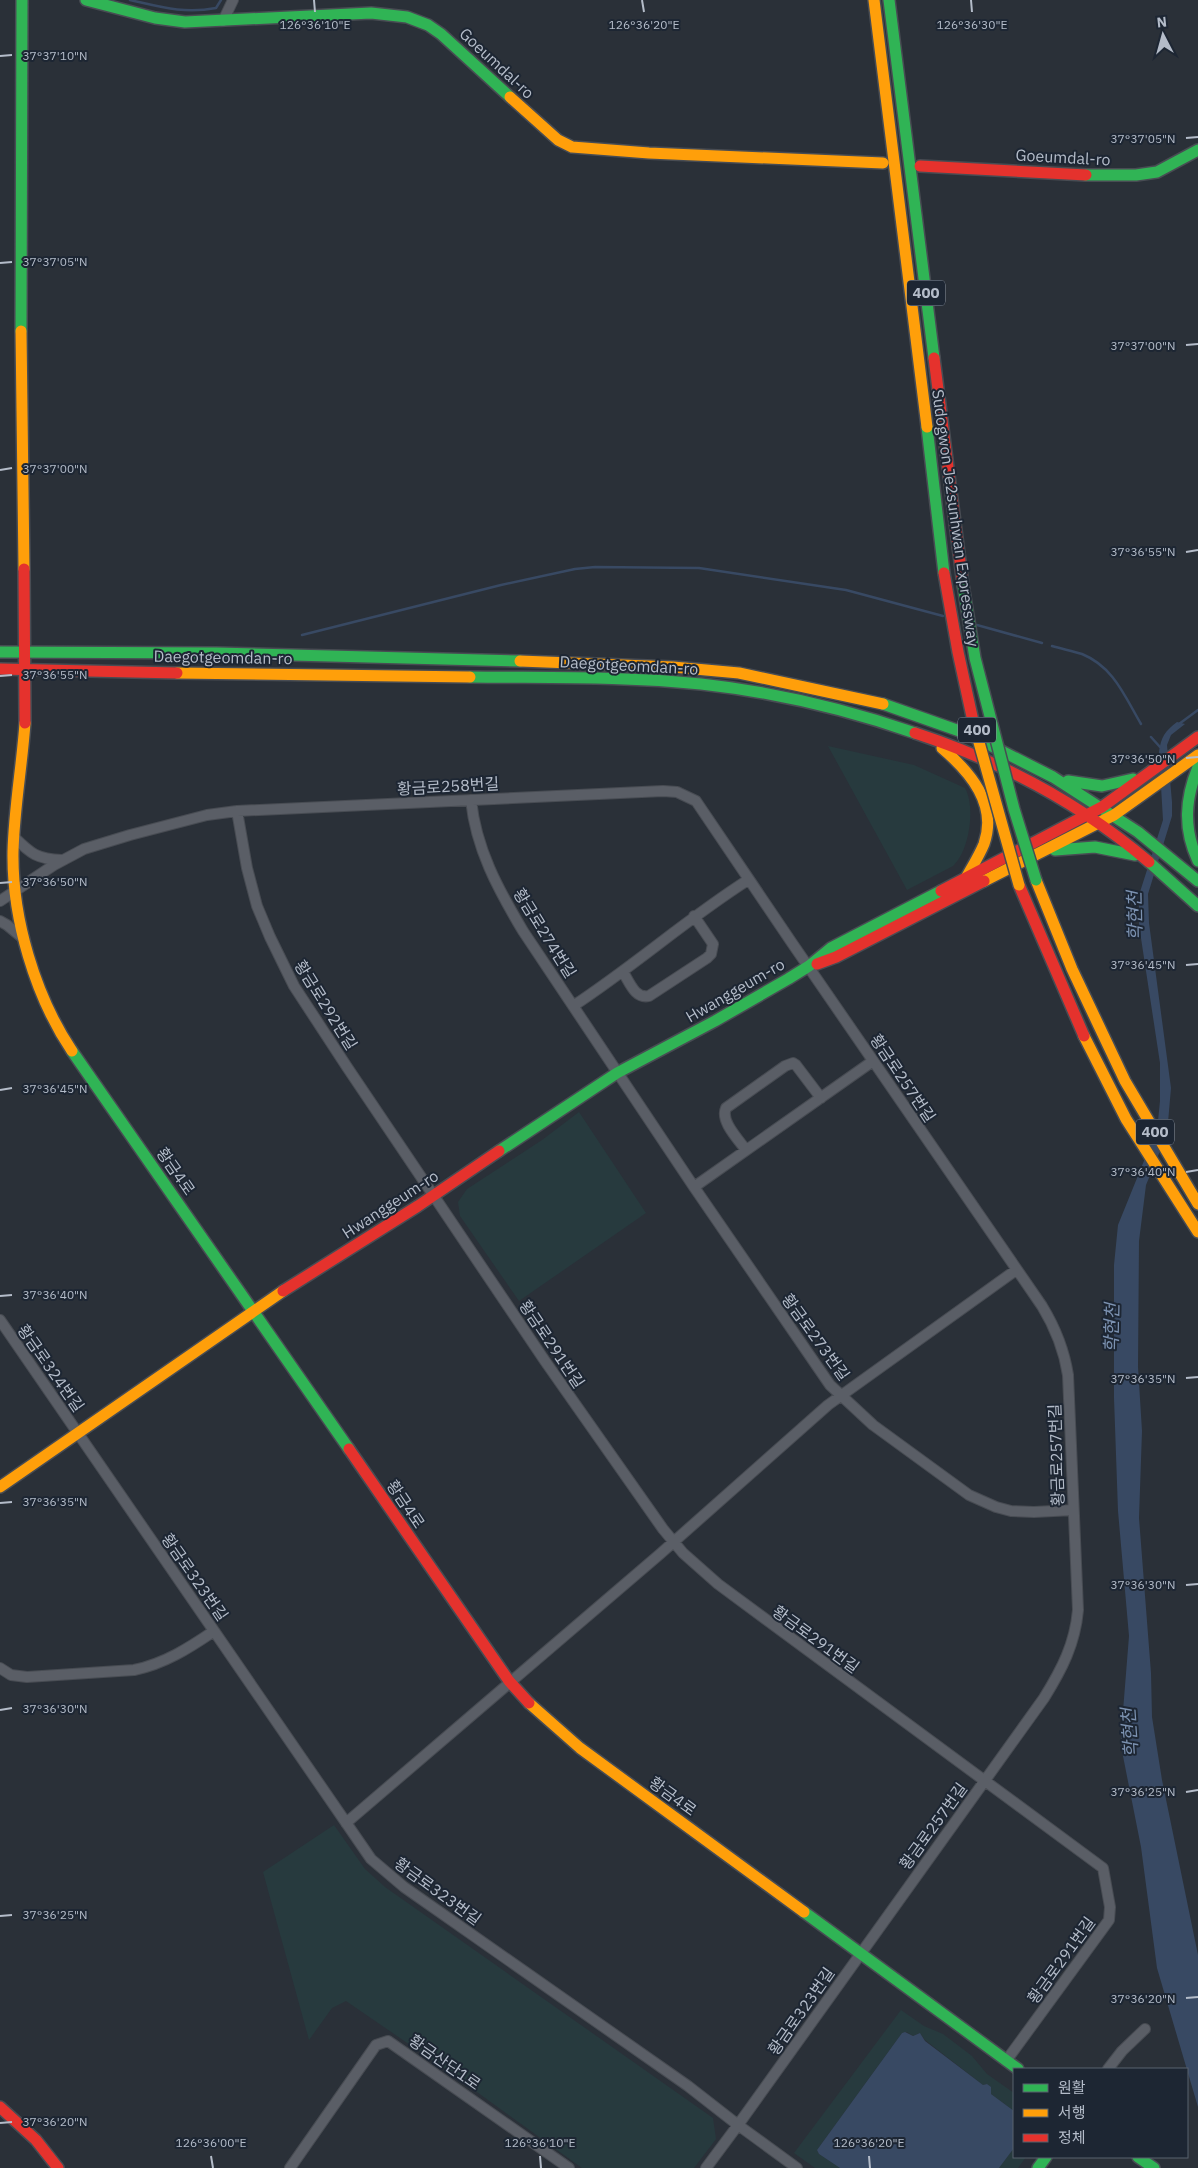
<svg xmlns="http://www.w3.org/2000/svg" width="1198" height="2168" font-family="'IBM Plex Sans','Noto Sans KR',sans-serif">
<rect width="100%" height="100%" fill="#2a3038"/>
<path fill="#273a3e" d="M 828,746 L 914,765 L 965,788 C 976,807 969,852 953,866 L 907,890 Z
M 579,1112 L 646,1213 L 519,1301 L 460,1216 L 458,1202 L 467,1189 L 542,1140 Z
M 334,1825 L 365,1869 L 385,1887 L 713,2118 L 716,2139 L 694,2168 L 582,2168 L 448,2071 L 346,2001 L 332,2008 L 309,2040 L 263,1872 Z
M 901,2010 L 924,2026 L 943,2034 L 972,2056 L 987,2074 L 1014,2093 L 1014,2111 L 991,2094 L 990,2087 L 987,2084 L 983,2085 L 925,2040 L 920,2033 L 913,2036 L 907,2032 L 902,2033 L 817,2150 L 819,2154 L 840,2168 L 815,2168 L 794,2153 Z
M 1014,2148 L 1014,2157 L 1026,2157 L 1018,2168 L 999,2168 Z"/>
<path fill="#384963" d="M 1177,722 L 1185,724 L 1171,735 L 1167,745 L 1172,802 L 1172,816 L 1148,894 L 1149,923 L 1171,1088 L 1167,1134 L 1146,1185 L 1139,1241 L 1138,1367 L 1142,1431 L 1139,1518 L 1151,1673 L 1152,1717 L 1162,1780 L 1198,1955 L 1198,2107 L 1157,1968 L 1141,1847 L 1122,1751 L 1121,1736 L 1129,1636 L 1118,1511 L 1114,1398 L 1114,1265 L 1118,1225 L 1150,1146 L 1158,1121 L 1160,1101 L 1160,1063 L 1139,925 L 1139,895 L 1163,820 L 1159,752 C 1161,737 1165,731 1177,722 Z
M 905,2032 L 913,2036 L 920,2033 L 925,2041 L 983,2085 L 987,2084 L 991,2087 L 991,2094 L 1014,2111 L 1014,2148 L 999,2168 L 840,2168 L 819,2154 L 817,2150 L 902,2033 Z"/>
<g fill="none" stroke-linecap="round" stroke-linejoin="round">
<path stroke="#384963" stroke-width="2.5" d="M 130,0 C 161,7 184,14 216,8 L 221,0
M 977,625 L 1042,643
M 302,635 L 501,585 L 575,569 L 595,567 L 699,568 L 846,590 L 943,616
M 1052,646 C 1062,649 1073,651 1082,654 C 1114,667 1125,697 1141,724
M 1179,724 L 1198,710
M 1151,737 L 1160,747"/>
<defs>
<path id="street" d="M 223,21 L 233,0
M 471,800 C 476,849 498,889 523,931 L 694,1187 L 830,1385 L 873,1425 L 969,1495 L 996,1507 L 1011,1511 L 1034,1512 L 1073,1510
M 237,811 L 247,868 L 257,906 L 270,937 L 294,986 L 347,1067 L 545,1361 L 663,1529 L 683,1553 L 718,1584 L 1103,1868 L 1110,1907 L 1109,1920 L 1006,2061
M 14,837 C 31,854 37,859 62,860
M 0,901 L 54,865 L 84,849 L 130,835 L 207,815 L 237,811 L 663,791 L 677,792 L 696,801 L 792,943 L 1042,1306 C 1056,1329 1064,1349 1068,1375 L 1078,1610 C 1075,1644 1062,1669 1044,1698 L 738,2125 L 688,2086 L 404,1887 L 371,1859 L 0,1320
M 0,921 L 7,925 L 24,939
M 623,972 C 630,983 635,999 649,996 L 707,958 L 711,954 L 713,944 L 694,916
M 573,1006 C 634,966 688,918 748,880
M 746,1150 C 738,1139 720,1121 726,1108 L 785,1066 L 793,1063 L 796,1065 L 821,1098
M 694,1187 L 873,1061
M 0,1668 L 11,1675 L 27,1677 L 134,1670 C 164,1664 189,1648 214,1631
M 346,1823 L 660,1554 L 828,1405 L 1016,1270
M 1108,2069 L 1122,2051 L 1145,2029
M 290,2168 L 376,2045 L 388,2041 L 569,2168
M 706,2168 L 738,2125 L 797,2168"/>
<path id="fast" d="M 86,0 L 155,18 L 185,22 L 371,13 L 407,17 L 428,25 L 441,34 L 510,97
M 889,0 L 934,358
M 1086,175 L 1136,175 L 1157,172 L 1198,150
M 21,331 L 22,0
M 927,427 L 944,573
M 0,652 L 217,653 L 520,661
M 470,677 C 547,678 624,676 701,684 C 774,692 846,709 915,733
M 883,704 L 968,734 L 1053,777 L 1138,832 L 1198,881
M 1198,767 C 1185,799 1183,829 1198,861
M 1068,781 L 1102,786 L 1133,779
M 1055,850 L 1095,847 L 1135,855
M 1149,862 L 1198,906
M 72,1051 L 349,1449
M 499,1151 L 617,1073 L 715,1021 L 788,979 L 809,966 L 831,948 L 941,891
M 804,1912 L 1018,2069
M 1138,2157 L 1154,2168
M 1038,2168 L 1046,2157"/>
<path id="slow" d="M 874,0 L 927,427
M 510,97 L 558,140 L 572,147 L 649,153 L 883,163
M 21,331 L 24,569
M 520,661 L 673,667 L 739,673 L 883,704
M 177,673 L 470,677
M 25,723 C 22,766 14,809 13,852 C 12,918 35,996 72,1051
M 942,748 C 970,772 998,804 984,844 C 979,856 972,867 966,878
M 1036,880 L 1072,969 L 1125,1081 L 1198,1204
M 984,881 L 1114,815 L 1198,755
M 1084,1036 L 1126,1119 L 1198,1232
M 0,1487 L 283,1291
M 529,1703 L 580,1748 L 804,1912"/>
<path id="jam" d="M 920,166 L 1086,175
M 934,358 L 963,585
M 24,569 L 25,723
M 0,669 L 177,673
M 915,733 C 1000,761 1080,803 1149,862
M 1019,885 L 1084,1036
M 941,891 L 1102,807 L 1198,737
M 817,964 L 836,957 L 984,881
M 283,1291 L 418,1206 L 499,1151
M 349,1449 L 509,1681 L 529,1703
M 0,2107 L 36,2140 L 58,2168"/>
</defs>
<use href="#street" stroke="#484c53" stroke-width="12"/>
<use href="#fast" stroke="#484c53" stroke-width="14"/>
<use href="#slow" stroke="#484c53" stroke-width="14"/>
<use href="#jam" stroke="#484c53" stroke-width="14"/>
<use href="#street" stroke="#5a5e66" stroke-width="10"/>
<use href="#fast" stroke="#30b455" stroke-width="11"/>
<use href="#slow" stroke="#ff9f0a" stroke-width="11"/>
<use href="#jam" stroke="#e5322d" stroke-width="11"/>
<defs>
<path id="fast-bridge" d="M 963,585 L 975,658 L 1014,809 L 1036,880"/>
<path id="slow-bridge" d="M 973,721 L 1019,885"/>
<path id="jam-bridge" d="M 944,573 L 958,652 L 973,721"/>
</defs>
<use href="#fast-bridge" stroke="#474c53" stroke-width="14" stroke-linecap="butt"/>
<use href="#slow-bridge" stroke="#474c53" stroke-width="14" stroke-linecap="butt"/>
<use href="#jam-bridge" stroke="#474c53" stroke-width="14" stroke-linecap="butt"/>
<use href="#fast-bridge" stroke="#30b455" stroke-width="11"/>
<use href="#slow-bridge" stroke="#ff9f0a" stroke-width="11"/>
<use href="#jam-bridge" stroke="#e5322d" stroke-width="11"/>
</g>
<path fill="none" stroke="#b4bcc9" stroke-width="2" d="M 314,0 L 315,12M 642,0 L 644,12M 971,0 L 972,12M 0,56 L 12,55M 1186,138 L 1198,137M 0,263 L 12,262M 1186,345 L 1198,344M 0,470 L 12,468M 1186,552 L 1198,550M 0,676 L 12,675M 1186,758 L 1198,757M 0,883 L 12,882M 1186,965 L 1198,964M 0,1090 L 12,1088M 1186,1172 L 1198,1170M 0,1296 L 12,1295M 1186,1378 L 1198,1377M 0,1503 L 12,1502M 1186,1585 L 1198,1584M 0,1710 L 12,1708M 1186,1792 L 1198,1790M 0,1916 L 12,1915M 1186,1998 L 1198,1997M 0,2123 L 12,2122M 211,2156 L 213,2168M 540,2156 L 541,2168M 869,2156 L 870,2168"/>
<g text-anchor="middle" stroke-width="4" stroke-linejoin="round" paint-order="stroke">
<g fill="#1d2633" stroke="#878f9c" stroke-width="1">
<rect x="907" y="280.5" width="38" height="25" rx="4"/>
<rect x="958" y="717.5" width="38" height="25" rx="4"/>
<rect x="1136" y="1119.5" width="38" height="25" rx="4"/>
</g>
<g font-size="15" font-weight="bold" fill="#b4bcc9">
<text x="926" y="298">400</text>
<text x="977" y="735">400</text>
<text x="1155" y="1137">400</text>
</g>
<g font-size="16" fill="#b4bcc9" stroke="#1d2633">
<text transform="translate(497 63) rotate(43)" y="6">Goeumdal-ro</text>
<text transform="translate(1063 157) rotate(3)" y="6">Goeumdal-ro</text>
<text transform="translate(956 518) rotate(82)" y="6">Sudogwon Je2sunhwan Expressway</text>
<text transform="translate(223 657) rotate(1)" y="6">Daegotgeomdan-ro</text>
<text transform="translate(629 665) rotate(3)" y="6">Daegotgeomdan-ro</text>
<text transform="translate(448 786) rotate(-3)" y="6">황금로258번길</text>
<text transform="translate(545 933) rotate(58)" y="6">황금로274번길</text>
<text transform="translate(735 990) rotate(-30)" y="6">Hwanggeum-ro</text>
<text transform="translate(326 1005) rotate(58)" y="6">황금로292번길</text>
<text transform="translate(903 1078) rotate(56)" y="6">황금로257번길</text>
<text transform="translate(176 1171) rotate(55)" y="6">황금4로</text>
<text transform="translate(390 1204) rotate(-33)" y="6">Hwanggeum-ro</text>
<text transform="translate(816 1337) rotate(54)" y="6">황금로273번길</text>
<text transform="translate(552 1344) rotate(56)" y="6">황금로291번길</text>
<text transform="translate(51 1368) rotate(55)" y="6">황금로324번길</text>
<text transform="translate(1056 1455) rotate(-92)" y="6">황금로257번길</text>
<text transform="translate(406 1504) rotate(56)" y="6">황금4로</text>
<text transform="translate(195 1577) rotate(55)" y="6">황금로323번길</text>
<text transform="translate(816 1639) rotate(36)" y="6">황금로291번길</text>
<text transform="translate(673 1796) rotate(36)" y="6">황금4로</text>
<text transform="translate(933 1826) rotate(-54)" y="6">황금로257번길</text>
<text transform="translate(438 1891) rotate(36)" y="6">황금로323번길</text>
<text transform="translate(1061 1960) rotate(-54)" y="6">황금로291번길</text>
<text transform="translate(801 2011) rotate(-55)" y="6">황금로323번길</text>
<text transform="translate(445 2062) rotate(35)" y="6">황금산단1로</text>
</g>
<g font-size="18" font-style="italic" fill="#7c92b1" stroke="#1d2633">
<text transform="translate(1135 916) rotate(-91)" y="6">학현천</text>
<text transform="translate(1112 1328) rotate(-89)" y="6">학현천</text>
<text transform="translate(1130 1733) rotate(-94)" y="6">학현천</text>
</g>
</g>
<g font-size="12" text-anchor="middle" fill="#b4bcc9" stroke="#1d2633" stroke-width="4" stroke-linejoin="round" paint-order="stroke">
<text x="315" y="29">126°36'10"E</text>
<text x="644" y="29">126°36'20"E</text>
<text x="972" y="29">126°36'30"E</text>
<text x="55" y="60">37°37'10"N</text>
<text x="1143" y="143">37°37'05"N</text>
<text x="55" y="266">37°37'05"N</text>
<text x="1143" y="350">37°37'00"N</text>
<text x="55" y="473">37°37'00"N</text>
<text x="1143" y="556">37°36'55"N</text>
<text x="55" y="679">37°36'55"N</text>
<text x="1143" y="763">37°36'50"N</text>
<text x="55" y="886">37°36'50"N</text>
<text x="1143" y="969">37°36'45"N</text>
<text x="55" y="1093">37°36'45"N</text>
<text x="1143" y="1176">37°36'40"N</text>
<text x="55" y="1299">37°36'40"N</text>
<text x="1143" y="1383">37°36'35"N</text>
<text x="55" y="1506">37°36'35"N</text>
<text x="1143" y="1589">37°36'30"N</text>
<text x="55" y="1713">37°36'30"N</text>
<text x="1143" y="1796">37°36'25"N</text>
<text x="55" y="1919">37°36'25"N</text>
<text x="1143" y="2003">37°36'20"N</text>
<text x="55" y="2126">37°36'20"N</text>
<text x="211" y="2147">126°36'00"E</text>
<text x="540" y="2147">126°36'10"E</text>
<text x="869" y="2147">126°36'20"E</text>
</g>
<rect x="1013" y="2068" width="175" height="90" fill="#1d2633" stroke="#59626f"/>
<rect x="1023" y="2084" width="25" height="8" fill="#30b455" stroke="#59626f"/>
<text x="1058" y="2093" font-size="15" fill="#b4bcc9">원활</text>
<rect x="1023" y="2109" width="25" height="8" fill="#ff9f0a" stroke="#59626f"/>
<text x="1058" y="2118" font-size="15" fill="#b4bcc9">서행</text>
<rect x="1023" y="2134" width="25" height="8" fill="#e5322d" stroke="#59626f"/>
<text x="1058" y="2143" font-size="15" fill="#b4bcc9">정체</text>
<g transform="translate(1163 35) rotate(354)" stroke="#1d2633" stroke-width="4" paint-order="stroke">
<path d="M0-4L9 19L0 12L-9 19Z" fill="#b4bcc9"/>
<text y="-8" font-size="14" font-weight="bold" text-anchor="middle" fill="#b4bcc9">N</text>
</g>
</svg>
